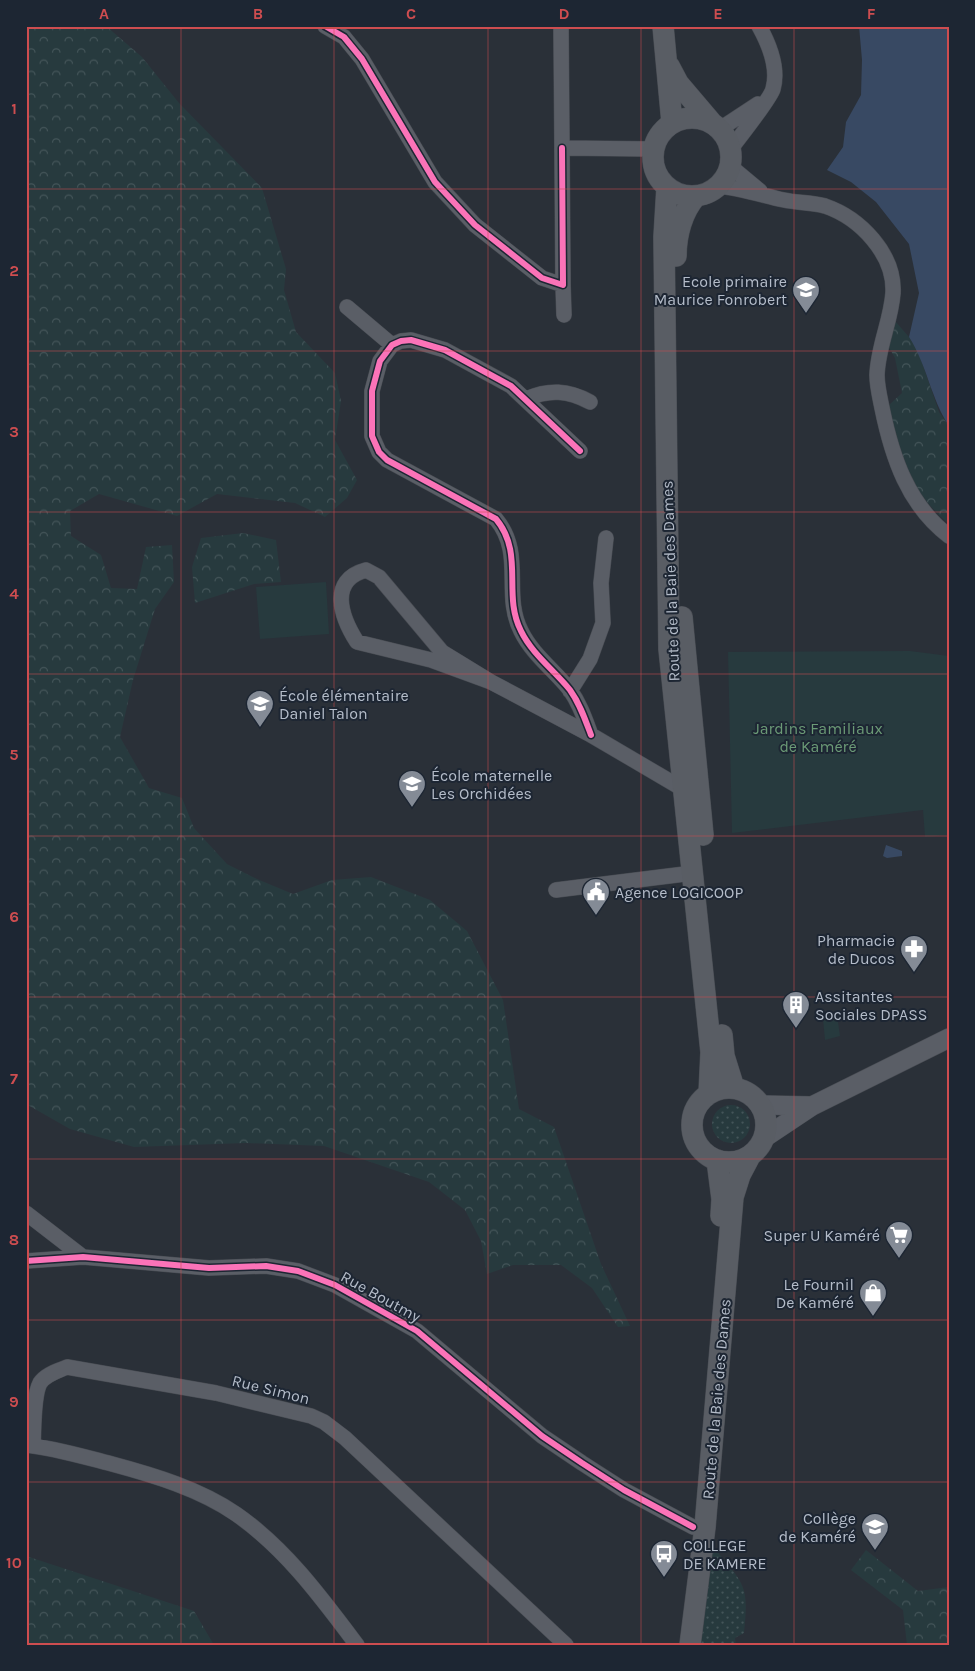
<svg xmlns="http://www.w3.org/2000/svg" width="975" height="1671" font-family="Karla,sans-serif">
<defs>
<pattern id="grass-dots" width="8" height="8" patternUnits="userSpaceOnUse" patternTransform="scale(1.25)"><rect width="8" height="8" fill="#273a3e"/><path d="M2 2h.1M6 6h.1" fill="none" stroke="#445559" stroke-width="1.8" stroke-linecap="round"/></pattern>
<pattern id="forest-crowns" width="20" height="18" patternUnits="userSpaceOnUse" patternTransform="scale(1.25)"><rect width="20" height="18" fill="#273a3e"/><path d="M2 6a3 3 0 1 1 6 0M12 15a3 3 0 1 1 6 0" fill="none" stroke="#445559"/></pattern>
</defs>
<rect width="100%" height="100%" fill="#2a3038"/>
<path fill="url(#grass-dots)" d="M712 1124a19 19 0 1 1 38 0a19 19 0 1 1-38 0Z
M 709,1547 L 715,1549 C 745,1585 749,1585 744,1633 L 735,1638 L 736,1645 L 697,1645 Z"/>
<path fill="url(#forest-crowns)" d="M 26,26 L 106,26 L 142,57 L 179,103 L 262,188 L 286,269 L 284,290 L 296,332 L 335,373 L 341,401 L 335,440 L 357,480 L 347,498 L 325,517 L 295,503 L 217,494 L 177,516 L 99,494 L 70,511 L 71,536 L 101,555 L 111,588 L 137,589 L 146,547 L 172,545 L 174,582 L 155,609 L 133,680 L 120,737 L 149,788 L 182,798 L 194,828 L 227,864 L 257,879 L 293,894 L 332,880 L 371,877 L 430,900 L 467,931 L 503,1000 L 519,1109 L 554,1127 L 601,1264 L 630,1326 L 618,1327 L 592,1288 L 561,1265 L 513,1265 L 487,1274 L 481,1241 L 465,1210 L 429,1182 L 324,1146 L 246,1143 L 134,1147 L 70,1129 L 26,1104 Z
M 895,321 L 909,337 L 918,351 L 939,412 L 949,426 L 949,524 C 910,492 899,453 889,405 L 902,393 L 895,358 L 887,344 Z
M 243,533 L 276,540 L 281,582 L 254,584 L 195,603 L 192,567 L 201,538 Z
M 866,1550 L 918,1591 L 949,1587 L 949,1645 L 907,1645 L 903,1610 L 851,1570 Z
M 26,1556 L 194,1611 L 214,1645 L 26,1645 Z"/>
<path fill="#273a3e" d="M 326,582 L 329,634 L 260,639 L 256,587 Z
M 910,651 L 949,656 L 949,835 L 925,837 L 923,810 L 732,833 L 728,652 Z
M 837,1015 L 840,1036 L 825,1040 L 823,1019 Z"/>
<path fill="#384963" d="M 859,26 L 949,26 L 949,426 C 931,399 927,365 909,337 L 919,293 L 909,244 L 876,202 L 851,182 L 827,170 L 843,147 L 846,122 L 861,95 L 862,60 Z
M 886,845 L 902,851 L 902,856 L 887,858 L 883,856 Z"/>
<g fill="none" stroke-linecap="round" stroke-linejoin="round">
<defs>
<path id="minor" d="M 325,26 L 344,37 L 362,59 L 435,182 L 475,225 L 542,278 L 563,285 L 562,148
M 561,26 L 562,148 L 653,149
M 720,129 L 758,104
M 730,150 C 738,139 771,98 773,89 C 779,68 769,44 759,26
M 730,166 L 760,191
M 717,186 C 741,188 761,195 784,200 C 797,203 812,202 825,206 C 860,218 895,254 893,293 C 891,321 878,346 877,375 C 877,386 880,398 882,408 C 892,457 908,505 949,536
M 563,285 L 564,315
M 347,307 L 392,345
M 526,399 C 549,389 568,390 590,402
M 580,451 L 511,386 L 445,350 L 411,340 L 401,341 L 392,345 L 380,361 L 372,391 L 372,436 L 379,452 L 387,460 L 496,519 C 525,554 502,594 521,631 C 532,654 555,671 570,690 C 580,704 585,719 591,735
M 366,570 L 379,577 L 442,652 L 491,682 L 431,660 L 357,642 C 341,617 328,580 366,570 Z
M 491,682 L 591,735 L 683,789
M 570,691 L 590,659 L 603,623 L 601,583 L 606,538
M 556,890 L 693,873
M 26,1213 L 83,1257
M 26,1261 L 83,1257 L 209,1268 L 266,1266 L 298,1271 L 335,1285 L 417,1331 L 542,1436 L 582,1463 L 624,1490 L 693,1527
M 26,1445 C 55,1448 84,1457 112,1464 C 153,1475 200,1489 236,1514 C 285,1548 321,1597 357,1645
M 33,1446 C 34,1430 33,1396 40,1383 C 46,1374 58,1371 67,1367 L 216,1393 L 311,1416 L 324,1422 L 345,1438 L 566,1645"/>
<path id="tertiary" d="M 760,1105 L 812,1106
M 764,1138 L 812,1106 L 949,1038"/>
<path id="secondary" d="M 663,26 L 672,123
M 669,66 L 678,83 L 712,123
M653 157a39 39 0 1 1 78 0a39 39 0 1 1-78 0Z
M 667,187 L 664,237 L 669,649 L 711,1052 L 709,1094
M 676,256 C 676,235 682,212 696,196
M 682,617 L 703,835
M 722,1035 L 724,1056 L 734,1088
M692 1125a37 37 0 1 1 74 0a37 37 0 1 1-74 0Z
M 717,1160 L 722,1199 L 721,1216
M 690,1645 L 705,1527 L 733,1197 L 740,1175 L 750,1156"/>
</defs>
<use href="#minor" stroke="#484c53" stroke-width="16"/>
<use href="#tertiary" stroke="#484c53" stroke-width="20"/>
<use href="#secondary" stroke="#484c53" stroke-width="22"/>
<use href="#minor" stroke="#5a5e66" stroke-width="15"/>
<use href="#tertiary" stroke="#5a5e66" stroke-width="19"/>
<use href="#secondary" stroke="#595d64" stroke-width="21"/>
<defs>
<path id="cycleway" d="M 325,26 L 344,37 L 362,59 L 435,182 L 475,225 L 542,278 L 563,285 L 562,148
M 580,451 L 511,386 L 445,350 L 411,340 L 401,341 L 392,345 L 380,361 L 372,391 L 372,436 L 379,452 L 387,460 L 496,519 C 525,554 502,594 521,631 C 532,654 555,671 570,690 C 580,704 585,719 591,735
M 26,1261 L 83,1257 L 209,1268 L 266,1266 L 298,1271 L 335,1285 L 417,1331 L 542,1436 L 582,1463 L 624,1490 L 693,1527"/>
</defs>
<use href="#cycleway" stroke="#1d2633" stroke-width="9"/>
<use href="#cycleway" stroke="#fb73b8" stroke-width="6"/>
</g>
<path fill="none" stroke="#ce4d50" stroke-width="1" stroke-opacity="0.55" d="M 181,26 L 181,1645M 334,26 L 334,1645M 488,26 L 488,1645M 641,26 L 641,1645M 794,26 L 794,1645M 26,189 L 949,189M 26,351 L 949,351M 26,512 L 949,512M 26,674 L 949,674M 26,836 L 949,836M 26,997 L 949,997M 26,1159 L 949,1159M 26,1320 L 949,1320M 26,1482 L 949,1482"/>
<defs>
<symbol id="school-pin" viewBox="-11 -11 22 30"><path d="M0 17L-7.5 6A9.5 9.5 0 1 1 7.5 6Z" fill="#848b96" stroke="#1d2633"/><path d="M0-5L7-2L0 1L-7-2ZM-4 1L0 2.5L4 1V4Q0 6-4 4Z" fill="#fff"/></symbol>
<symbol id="civic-pin" viewBox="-11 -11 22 30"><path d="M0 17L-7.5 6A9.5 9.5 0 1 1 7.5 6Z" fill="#848b96" stroke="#1d2633"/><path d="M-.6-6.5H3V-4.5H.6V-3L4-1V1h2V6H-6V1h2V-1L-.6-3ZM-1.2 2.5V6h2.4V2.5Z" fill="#fff"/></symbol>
<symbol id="pharmacy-pin" viewBox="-11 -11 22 30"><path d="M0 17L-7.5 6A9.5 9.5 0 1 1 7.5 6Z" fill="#848b96" stroke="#1d2633"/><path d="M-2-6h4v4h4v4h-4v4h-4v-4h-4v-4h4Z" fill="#fff"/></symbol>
<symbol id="building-pin" viewBox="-11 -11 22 30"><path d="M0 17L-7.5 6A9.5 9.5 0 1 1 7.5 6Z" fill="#848b96" stroke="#1d2633"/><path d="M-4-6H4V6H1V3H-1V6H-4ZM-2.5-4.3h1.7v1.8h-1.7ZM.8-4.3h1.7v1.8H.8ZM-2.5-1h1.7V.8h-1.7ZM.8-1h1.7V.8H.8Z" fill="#fff"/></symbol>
<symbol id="supermarket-pin" viewBox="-11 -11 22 30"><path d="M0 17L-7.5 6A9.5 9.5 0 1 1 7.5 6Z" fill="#848b96" stroke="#1d2633"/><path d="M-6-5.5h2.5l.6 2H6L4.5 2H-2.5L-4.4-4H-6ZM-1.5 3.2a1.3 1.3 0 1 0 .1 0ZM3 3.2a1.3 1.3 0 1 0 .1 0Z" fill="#fff"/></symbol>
<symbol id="shop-pin" viewBox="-11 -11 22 30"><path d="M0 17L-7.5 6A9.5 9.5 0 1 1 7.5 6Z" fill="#848b96" stroke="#1d2633"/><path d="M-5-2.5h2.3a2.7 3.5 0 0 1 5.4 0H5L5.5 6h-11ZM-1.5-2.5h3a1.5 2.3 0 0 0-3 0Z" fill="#fff"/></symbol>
<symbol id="bus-pin" viewBox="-11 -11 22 30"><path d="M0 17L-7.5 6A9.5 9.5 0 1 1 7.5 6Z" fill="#848b96" stroke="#1d2633"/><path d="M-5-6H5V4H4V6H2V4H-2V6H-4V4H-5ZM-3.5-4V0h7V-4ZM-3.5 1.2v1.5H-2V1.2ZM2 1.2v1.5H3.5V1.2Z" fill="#fff"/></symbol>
</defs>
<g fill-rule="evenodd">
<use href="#school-pin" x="790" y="274" width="32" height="43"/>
<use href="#school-pin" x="244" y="688" width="32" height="43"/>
<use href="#school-pin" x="396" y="768" width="32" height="43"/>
<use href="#civic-pin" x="580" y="876" width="32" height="43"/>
<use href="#pharmacy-pin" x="898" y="933" width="32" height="43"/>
<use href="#building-pin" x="780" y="989" width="32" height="43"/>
<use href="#supermarket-pin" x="883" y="1219" width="32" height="43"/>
<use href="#shop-pin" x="857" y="1277" width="32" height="43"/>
<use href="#school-pin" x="859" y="1511" width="32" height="43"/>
<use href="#bus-pin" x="648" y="1538" width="32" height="43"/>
</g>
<g text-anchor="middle" stroke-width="4" stroke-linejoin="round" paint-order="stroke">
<g font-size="16" fill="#b4bcc9" stroke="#1d2633" text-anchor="end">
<text x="787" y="287">Ecole primaire<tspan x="787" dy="18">Maurice Fonrobert</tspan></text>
<text x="279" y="701" text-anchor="start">École élémentaire<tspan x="279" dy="18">Daniel Talon</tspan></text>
<text x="431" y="781" text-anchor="start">École maternelle<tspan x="431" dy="18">Les Orchidées</tspan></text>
<text x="615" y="898" text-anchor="start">Agence LOGICOOP</text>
<text x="895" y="946">Pharmacie<tspan x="895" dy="18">de Ducos</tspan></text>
<text x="815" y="1002" text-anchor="start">Assitantes<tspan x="815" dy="18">Sociales DPASS</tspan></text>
<text x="880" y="1241">Super U Kaméré</text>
<text x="854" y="1290">Le Fournil<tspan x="854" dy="18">De Kaméré</tspan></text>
<text x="856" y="1524">Collège<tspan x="856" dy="18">de Kaméré</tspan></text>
<text x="683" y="1551" text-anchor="start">COLLEGE<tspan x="683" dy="18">DE KAMERE</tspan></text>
</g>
<g font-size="16" fill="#b4bcc9" stroke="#1d2633">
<text transform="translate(670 581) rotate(-92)" y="6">Route de la Baie des Dames</text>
<text transform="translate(381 1296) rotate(29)" y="6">Rue Boutmy</text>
<text transform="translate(271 1389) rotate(14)" y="6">Rue Simon</text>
<text transform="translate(716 1399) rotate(-85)" y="6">Route de la Baie des Dames</text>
</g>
<g font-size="16" fill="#6b9a76" stroke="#1d2633">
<text x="818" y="734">Jardins Familiaux<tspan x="818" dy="18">de Kaméré</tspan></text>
</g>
</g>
<rect width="975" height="1671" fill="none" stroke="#1d2633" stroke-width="55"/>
<rect x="28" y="28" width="920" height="1616" fill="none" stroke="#ce4d50" stroke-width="2"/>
<g font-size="16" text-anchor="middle" font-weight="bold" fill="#ce4d50">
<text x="104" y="19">A</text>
<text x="258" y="19">B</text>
<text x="411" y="19">C</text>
<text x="564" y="19">D</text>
<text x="718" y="19">E</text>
<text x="871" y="19">F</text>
<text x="14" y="114">1</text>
<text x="14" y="276">2</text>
<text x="14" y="437">3</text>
<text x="14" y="599">4</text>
<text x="14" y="760">5</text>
<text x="14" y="922">6</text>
<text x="14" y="1084">7</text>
<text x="14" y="1245">8</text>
<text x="14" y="1407">9</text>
<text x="14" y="1568">10</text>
</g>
</svg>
